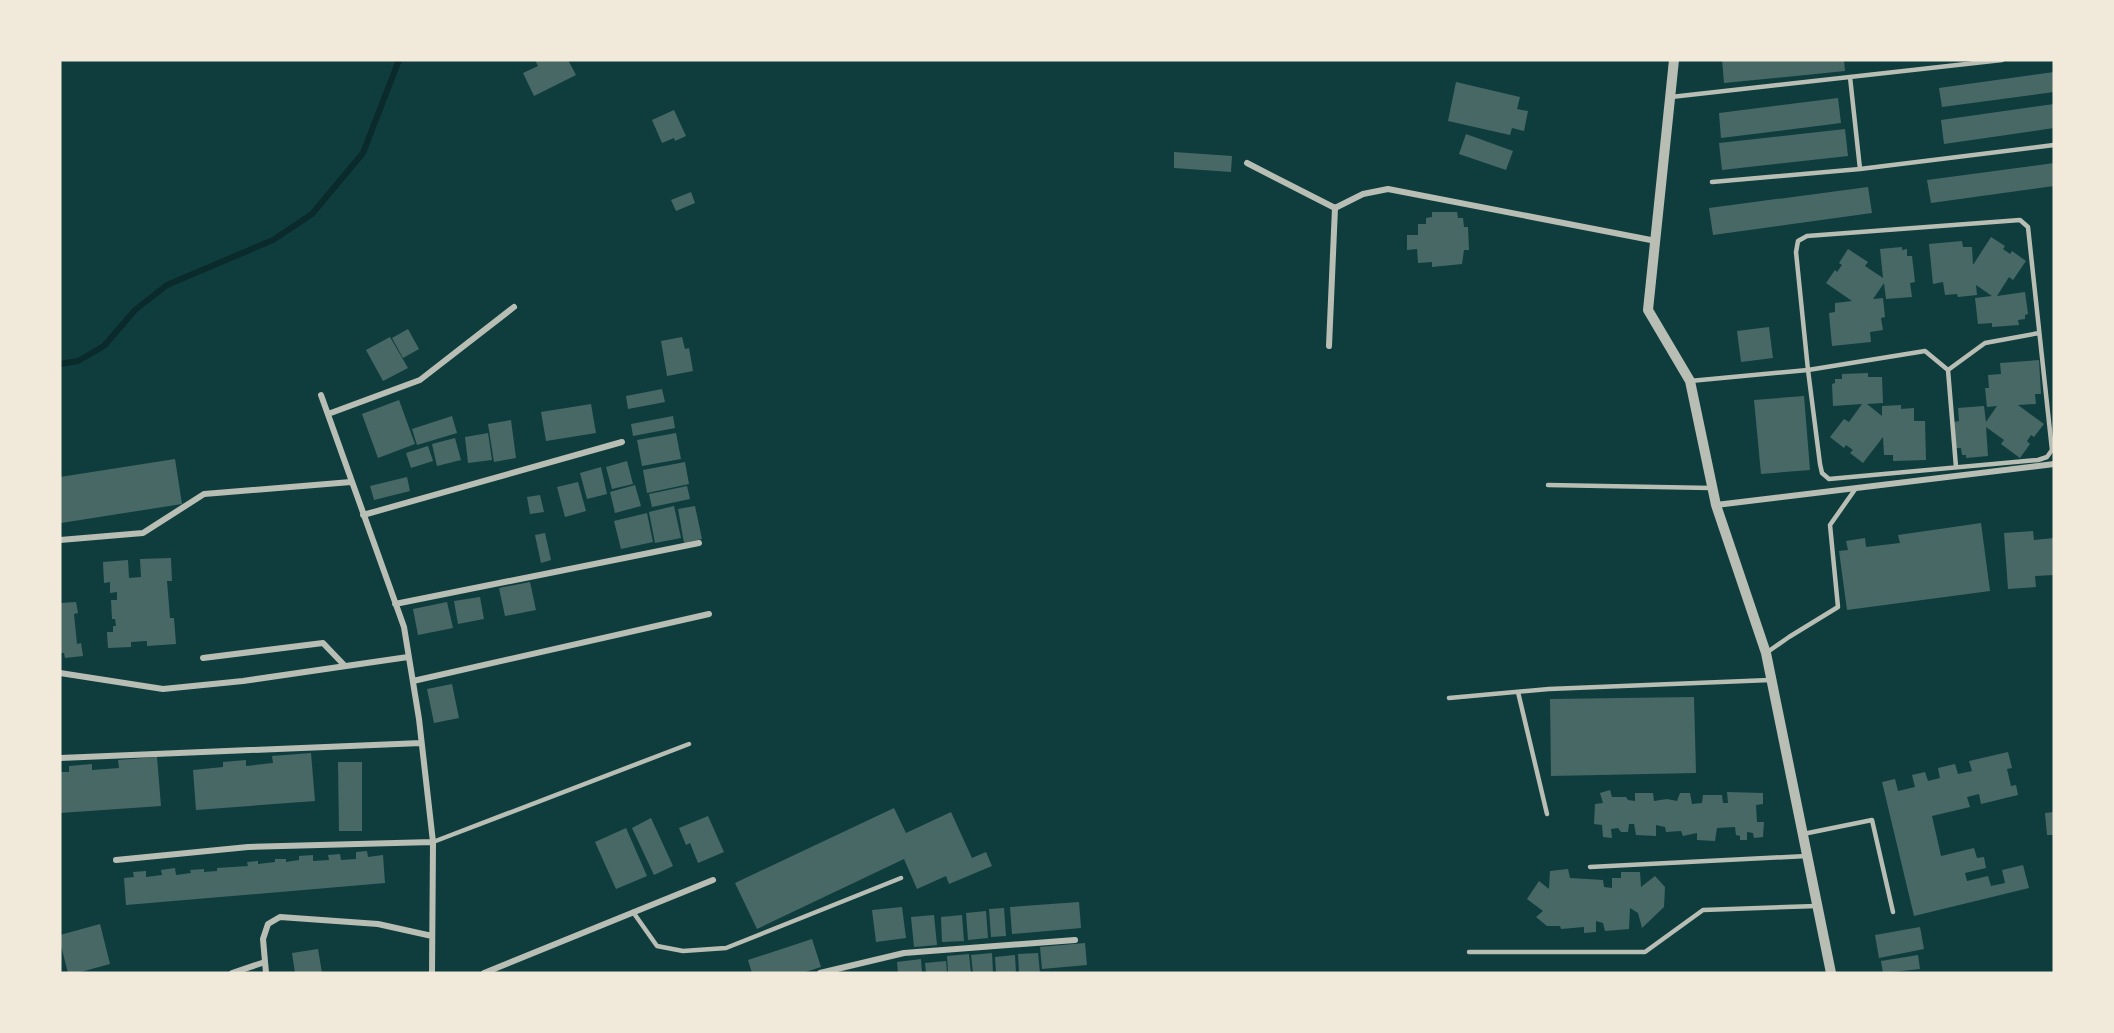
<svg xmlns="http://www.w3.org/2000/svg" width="2114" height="1033" font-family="Figtree,sans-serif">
<rect width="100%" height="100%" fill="#0f3d3e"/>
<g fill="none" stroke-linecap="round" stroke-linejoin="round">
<path stroke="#0a2a2b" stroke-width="6" d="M 60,364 L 78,361 L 104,346 L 135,310 L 167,285 L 273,240 L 312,214 L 363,153 L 399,60"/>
</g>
<path fill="#486865" d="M 535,60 L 568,60 L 576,75 L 534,96 L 523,73 L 538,66 Z
M 1722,60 L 1844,60 L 1845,71 L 1724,83 Z
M 2054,72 L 2054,92 L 1942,107 L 1939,88 Z
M 1456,82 L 1520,97 L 1517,109 L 1528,111 L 1524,131 L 1512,128 L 1510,135 L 1448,121 Z
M 1838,98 L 1841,123 L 1721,138 L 1719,113 Z
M 2054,104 L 2054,128 L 1944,144 L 1941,120 Z
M 674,110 L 686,136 L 675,141 L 674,138 L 662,143 L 652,120 Z
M 1845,129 L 1848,156 L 1722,170 L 1719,143 Z
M 1466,134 L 1513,151 L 1506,170 L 1459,154 Z
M 1174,152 L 1232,156 L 1231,172 L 1174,168 Z
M 2054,163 L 2054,186 L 1931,203 L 1927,180 Z
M 1868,187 L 1872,213 L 1713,235 L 1709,208 Z
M 691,192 L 695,203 L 676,211 L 671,200 Z
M 1432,212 L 1457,212 L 1458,218 L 1463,218 L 1464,227 L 1468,227 L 1469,250 L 1464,250 L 1462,264 L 1432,267 L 1432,262 L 1418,263 L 1417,249 L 1407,250 L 1407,235 L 1418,235 L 1418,224 L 1426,224 L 1426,218 L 1432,217 Z
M 1991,237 L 2005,246 L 2003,249 L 2010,254 L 2012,251 L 2026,261 L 2013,280 L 2009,277 L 1997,296 L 2025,292 L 2028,314 L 2025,315 L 2025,319 L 2018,320 L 2019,325 L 1992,327 L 1992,323 L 1978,324 L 1975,298 L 1992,296 L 1976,285 L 1977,295 L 1958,297 L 1957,294 L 1945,295 L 1943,282 L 1933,284 L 1929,244 L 1962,241 L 1963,247 L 1972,247 L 1973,265 Z
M 1902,247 L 1902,250 L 1907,249 L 1907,256 L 1912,256 L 1915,282 L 1910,283 L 1912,297 L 1886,299 L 1884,283 L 1873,299 L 1883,298 L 1885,317 L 1881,318 L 1883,330 L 1870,332 L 1871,342 L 1832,346 L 1829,313 L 1835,312 L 1835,303 L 1852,301 L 1826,283 L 1835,270 L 1837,272 L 1842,265 L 1839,263 L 1848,249 L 1868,262 L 1865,266 L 1883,278 L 1880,249 Z
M 1769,327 L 1773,358 L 1741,362 L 1737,331 Z
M 408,329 L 419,349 L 403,358 L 392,338 Z
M 390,337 L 408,368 L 383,381 L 366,350 Z
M 682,337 L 685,349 L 689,348 L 693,371 L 667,376 L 661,341 Z
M 2039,360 L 2041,394 L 2035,394 L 2036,404 L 2018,405 L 2044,424 L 2034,437 L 2031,435 L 2027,441 L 2030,444 L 2020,458 L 2001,444 L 2004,440 L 1986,427 L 1988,456 L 1966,458 L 1966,455 L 1962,455 L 1961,448 L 1956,448 L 1954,422 L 1959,421 L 1958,408 L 1984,406 L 1986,422 L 1997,406 L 1987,407 L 1985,388 L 1989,388 L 1988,375 L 2001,374 L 2000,363 Z
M 1868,373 L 1868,377 L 1882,377 L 1883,403 L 1867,404 L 1882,416 L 1882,406 L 1901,405 L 1901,409 L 1914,408 L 1914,421 L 1925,421 L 1926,460 L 1893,461 L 1893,455 L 1884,455 L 1883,437 L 1863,463 L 1850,453 L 1853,450 L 1846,445 L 1844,448 L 1830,437 L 1844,419 L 1849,422 L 1862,404 L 1833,406 L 1832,384 L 1835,383 L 1835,379 L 1842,379 L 1842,374 Z
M 662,389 L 665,402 L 628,409 L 626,396 Z
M 1804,396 L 1810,470 L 1761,474 L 1754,400 Z
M 399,400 L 415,444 L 378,458 L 362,414 Z
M 591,404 L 596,433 L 546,441 L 541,412 Z
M 452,416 L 457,433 L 417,445 L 412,429 Z
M 673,416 L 675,428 L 633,436 L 631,424 Z
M 511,420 L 516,458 L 494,462 L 488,424 Z
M 488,433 L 492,460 L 468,463 L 465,437 Z
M 676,433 L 681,459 L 642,466 L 637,440 Z
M 455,438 L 461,460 L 437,466 L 432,444 Z
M 428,446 L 433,461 L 411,468 L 406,453 Z
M 175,459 L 182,504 L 61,523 L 60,477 Z
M 627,461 L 633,484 L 612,489 L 606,467 Z
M 685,462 L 689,484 L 647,493 L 643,470 Z
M 601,467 L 607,494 L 587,499 L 580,473 Z
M 407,477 L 410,491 L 374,500 L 370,486 Z
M 578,482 L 586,511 L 565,517 L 557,487 Z
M 635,485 L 641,506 L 615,513 L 610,492 Z
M 687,486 L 690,499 L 652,507 L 649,494 Z
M 540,495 L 544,512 L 530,514 L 527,497 Z
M 674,506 L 681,538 L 655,543 L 649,512 Z
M 695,506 L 702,539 L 684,543 L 678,509 Z
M 647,513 L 653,542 L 621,549 L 614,521 Z
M 1981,523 L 1990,591 L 1847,610 L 1839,551 L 1848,550 L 1846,541 L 1865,538 L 1866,547 L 1900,543 L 1898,535 Z
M 2033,531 L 2034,540 L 2054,538 L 2054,575 L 2035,576 L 2036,587 L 2008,589 L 2004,533 Z
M 545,533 L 551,560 L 541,563 L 535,535 Z
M 171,558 L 172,581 L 167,581 L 170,618 L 174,618 L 176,644 L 147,646 L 147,641 L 131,642 L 131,647 L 108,648 L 107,632 L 113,632 L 113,626 L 116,626 L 115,619 L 112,619 L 111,600 L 117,600 L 117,592 L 110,593 L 110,582 L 104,583 L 103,562 L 128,560 L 129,578 L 141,577 L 140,559 Z
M 530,582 L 536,610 L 505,616 L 499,588 Z
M 480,597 L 484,619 L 458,624 L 454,601 Z
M 76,602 L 78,613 L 74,614 L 77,644 L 81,643 L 83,656 L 65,658 L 64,653 L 60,653 L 60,603 Z
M 447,602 L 453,628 L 418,635 L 413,609 Z
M 452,684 L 459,718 L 434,723 L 427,689 Z
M 1694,697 L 1696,773 L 1551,776 L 1550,699 Z
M 2008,752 L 2012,768 L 2007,769 L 2011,786 L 2016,785 L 2018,795 L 1981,804 L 1979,794 L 1967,797 L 1970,807 L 1932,816 L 1941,856 L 1974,848 L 1977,858 L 1984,857 L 1986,868 L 1965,873 L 1967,881 L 1988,876 L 1991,886 L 2005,883 L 2002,870 L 2023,865 L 2029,888 L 1914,916 L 1882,782 L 1895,779 L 1898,791 L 1915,787 L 1912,775 L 1925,772 L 1928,781 L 1940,778 L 1938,768 L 1955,764 L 1958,774 L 1972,771 L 1969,761 Z
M 311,753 L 315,801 L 196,810 L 193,770 L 223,767 L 223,762 L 246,760 L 246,766 L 273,763 L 272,756 Z
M 157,757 L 161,806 L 60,813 L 60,772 L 69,772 L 69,766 L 92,764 L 92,770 L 119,768 L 118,760 Z
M 338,762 L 362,762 L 362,831 L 339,831 Z
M 1610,790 L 1612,797 L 1626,797 L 1628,800 L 1635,801 L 1635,793 L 1653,793 L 1654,801 L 1667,799 L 1677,801 L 1680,793 L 1690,793 L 1692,804 L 1702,803 L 1703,795 L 1722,795 L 1723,803 L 1728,803 L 1727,792 L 1763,793 L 1763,804 L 1756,805 L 1757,822 L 1764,822 L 1763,837 L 1754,838 L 1753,833 L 1747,832 L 1747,840 L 1740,840 L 1740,836 L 1736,835 L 1735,827 L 1717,828 L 1715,841 L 1697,840 L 1697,833 L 1683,836 L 1681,831 L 1666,832 L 1665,827 L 1656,825 L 1656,836 L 1636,835 L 1634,824 L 1629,824 L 1628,832 L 1621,832 L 1618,828 L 1611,829 L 1612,838 L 1603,837 L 1602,825 L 1594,824 L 1595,804 L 1603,803 L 1600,793 Z
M 894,808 L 906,833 L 951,812 L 972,858 L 986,852 L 992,866 L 949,884 L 946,876 L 917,889 L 904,859 L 757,929 L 735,883 Z
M 2054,812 L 2054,835 L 2047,835 L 2045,813 Z
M 708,816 L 724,852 L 698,863 L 690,843 L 686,845 L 679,828 Z
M 651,818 L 673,866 L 654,875 L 632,828 Z
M 626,828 L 647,876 L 616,889 L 595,842 Z
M 367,851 L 368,857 L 383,855 L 385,883 L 126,905 L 124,878 L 134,877 L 133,872 L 146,871 L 146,877 L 162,875 L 161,870 L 175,868 L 176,875 L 191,873 L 190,870 L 204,869 L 204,872 L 217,871 L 217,868 L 248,866 L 247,862 L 258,861 L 258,864 L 275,862 L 275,859 L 286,859 L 286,862 L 299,860 L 299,856 L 313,855 L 313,861 L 329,860 L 328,855 L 340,854 L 341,860 L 356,859 L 356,852 Z
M 1568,869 L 1570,878 L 1603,880 L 1604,887 L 1612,888 L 1612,878 L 1621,878 L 1621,872 L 1640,872 L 1641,887 L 1655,876 L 1665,887 L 1664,907 L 1642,928 L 1638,913 L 1630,908 L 1629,929 L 1605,931 L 1603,923 L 1596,921 L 1596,932 L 1584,933 L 1584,927 L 1561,929 L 1560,926 L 1547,926 L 1536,917 L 1543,911 L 1527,899 L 1539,881 L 1549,889 L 1550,871 Z
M 1079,902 L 1081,928 L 1012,934 L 1010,907 Z
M 902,907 L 906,938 L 876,942 L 872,910 Z
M 1004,908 L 1006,936 L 991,937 L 989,909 Z
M 986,911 L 988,938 L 968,940 L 966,913 Z
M 934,915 L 937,945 L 914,947 L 911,917 Z
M 962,915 L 964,941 L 942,942 L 941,917 Z
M 100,924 L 110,964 L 77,973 L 68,973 L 60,942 L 60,935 Z
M 1920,927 L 1924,949 L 1879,958 L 1875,935 Z
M 812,939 L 821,967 L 802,973 L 752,973 L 748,960 Z
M 1085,943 L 1087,965 L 1042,969 L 1040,947 Z
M 318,949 L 322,973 L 295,973 L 292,953 Z
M 992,953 L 993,973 L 973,973 L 971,955 Z
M 1038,953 L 1040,973 L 1019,973 L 1018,954 Z
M 969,954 L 971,973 L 948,973 L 947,956 Z
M 1015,955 L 1016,973 L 996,973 L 995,957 Z
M 1918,955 L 1920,969 L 1883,973 L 1881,961 Z
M 921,959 L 922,973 L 898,973 L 897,962 Z
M 946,961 L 947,973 L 926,973 L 925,963 Z"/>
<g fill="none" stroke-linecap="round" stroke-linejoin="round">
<path stroke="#b8beb3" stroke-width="4.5" d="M 1850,77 L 1860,169
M 1671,97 L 2002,60
M 1712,182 L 1860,169 L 2054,145
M 1948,370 L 1985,343 L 2039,333
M 1690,381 L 1808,370 L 1820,464 L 1822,473 L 1829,479 L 2038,460 L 2047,457 L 2052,450 L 2028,227 L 2020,220 L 1807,236 L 1798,241 L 1796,252 L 1808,370 L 1925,351 L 1948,370 L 1956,467
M 1548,485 L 1711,488
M 1766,653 L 1789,637 L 1838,607 L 1830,525 L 1856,488
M 1518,692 L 1547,814
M 1449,698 L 1549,689 L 1770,680
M 1803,834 L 1872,820 L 1893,912
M 433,842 L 689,744
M 1590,867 L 1807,856
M 633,912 L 657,946 L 683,951 L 726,948 L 901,878
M 1469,952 L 1645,952 L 1703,910 L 1817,906"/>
<path stroke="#b8beb3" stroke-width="6" d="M 1247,163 L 1335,208
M 1335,208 L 1363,194 L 1388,189 L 1656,241
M 1329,346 L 1335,208
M 321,395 L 404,627 L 419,719 L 433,842 L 432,973
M 328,414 L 420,380 L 514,307
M 1716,505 L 2054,464
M 363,515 L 622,442
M 60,540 L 143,533 L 204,494 L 351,482
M 395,604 L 699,543
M 203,658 L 323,643 L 345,666
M 60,673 L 163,689 L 243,681 L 408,657
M 413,681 L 709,614
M 60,758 L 421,743
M 116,860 L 248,847 L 433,842
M 232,973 L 265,962
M 266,973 L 263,939 L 268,924 L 280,917 L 378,924 L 432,936
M 484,973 L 713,880
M 820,973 L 904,953 L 1075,940"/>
<path stroke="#b8beb3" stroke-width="10" d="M 1674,60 L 1648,310 L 1690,381 L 1716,505 L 1766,653 L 1831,973"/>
</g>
<rect width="2114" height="1033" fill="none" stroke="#f1e9da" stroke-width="123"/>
</svg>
